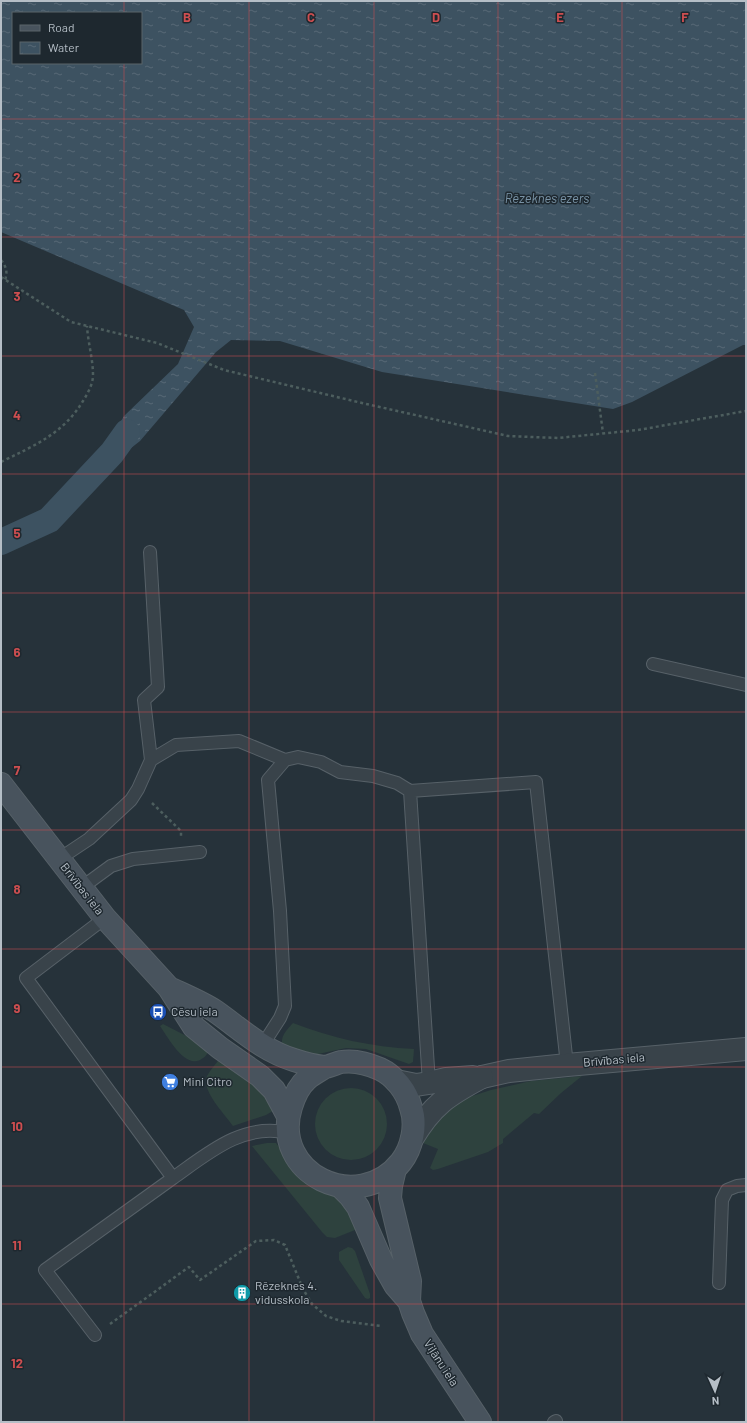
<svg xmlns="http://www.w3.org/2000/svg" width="747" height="1423" font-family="Barlow,sans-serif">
<defs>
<pattern id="water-ripples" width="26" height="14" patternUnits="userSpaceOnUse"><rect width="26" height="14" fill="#3d5261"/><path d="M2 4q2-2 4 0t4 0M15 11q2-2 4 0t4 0" fill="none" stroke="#576976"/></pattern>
</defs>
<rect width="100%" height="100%" fill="#26323a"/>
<path fill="#2e423e" d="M 293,1023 C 331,1038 372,1047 414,1049 L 413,1062 L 409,1064 L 366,1049 L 346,1048 L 309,1056 L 282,1044 C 281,1035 287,1030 293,1023 Z
M 163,1024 L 196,1041 L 209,1051 C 207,1053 206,1057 203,1058 C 186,1072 168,1037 160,1026 Z
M 220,1058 L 268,1096 L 273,1111 L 266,1115 L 233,1126 C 225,1114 201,1091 207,1076 C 210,1070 216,1064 220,1058 Z
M 582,1076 L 561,1093 L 539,1114 L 534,1113 L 503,1139 L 503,1143 L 488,1152 L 438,1169 L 433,1170 L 430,1168 L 438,1149 L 423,1143 L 429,1126 L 460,1100 L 491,1090 L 531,1081 Z
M315 1124a36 36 0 1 1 72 0a36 36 0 1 1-72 0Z
M 267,1143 L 276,1143 L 281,1149 L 293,1171 L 304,1181 L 318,1190 L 334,1196 L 346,1205 L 360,1228 L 335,1238 L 327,1237 L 322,1232 L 252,1146 Z
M 348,1247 L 352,1248 L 355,1251 L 370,1294 L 370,1298 L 368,1299 L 365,1298 L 339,1260 L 339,1252 Z"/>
<path fill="url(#water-ripples)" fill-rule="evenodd" d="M 1,1 L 746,1 L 746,345 L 743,345 L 632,402 L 613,409 L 382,372 L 280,341 L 231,340 L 216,352 L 140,441 L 112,463 L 101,456 L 124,416 L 178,364 L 194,327 L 184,310 L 1,232 ZM 13,13 L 141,13 L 141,63 L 13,63 Z"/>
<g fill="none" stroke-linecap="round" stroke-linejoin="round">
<path stroke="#3d5261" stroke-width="26" d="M 1,542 L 49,520 L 112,453 L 127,432"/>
<defs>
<path id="service" d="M 150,552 L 158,687 L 144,700 L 151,760
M 653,664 L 746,685
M 59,859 L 89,839 L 131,800 L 138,789 L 151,760 L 176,745 L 239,741 L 285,760
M 81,888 L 111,866 L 133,859 L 200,852
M 105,918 L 26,978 L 173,1178 C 207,1154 243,1122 288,1133
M 262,1046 L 280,1018 L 285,1006 L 280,911 L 268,780 L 285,760 L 298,757 L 321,762 L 340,772 L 373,776 L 397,783 L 410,791
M 429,1083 L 410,791 L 536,782 L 567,1065
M 719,1283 L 722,1200 L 727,1190 L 737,1186 L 746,1185
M 95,1335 L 45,1270 L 173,1178
M 554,1422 L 556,1421"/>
<path id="minor" d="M 482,1077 L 509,1071 L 567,1065 L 746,1049"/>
<path id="tertiary" d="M 396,1081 L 416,1085 L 429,1083 L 446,1079 L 473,1077
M 412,1139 C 432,1105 448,1095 482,1077"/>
<path id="secondary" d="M 1,784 L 105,918 L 169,988 L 194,1027 L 220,1048 L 260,1076 L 274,1090 L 288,1116
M 169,988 C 184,995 201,1002 215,1011 C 242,1030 262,1050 294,1060 C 303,1063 315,1066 324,1067 C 329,1067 336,1063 341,1062 C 354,1060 369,1064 380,1069 C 395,1076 407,1092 411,1108 C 417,1125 412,1148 401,1162 C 358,1216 270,1174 291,1107 C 294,1097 299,1086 307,1079 C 312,1074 319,1071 325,1067
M 395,1169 L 391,1186 L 390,1198 L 410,1281 L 409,1301 L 413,1313 L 422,1334 L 480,1422
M 341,1187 L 350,1196 L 358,1207 L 381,1260 L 395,1285 L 409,1301"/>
</defs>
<use href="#service" stroke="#576168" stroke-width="14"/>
<use href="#minor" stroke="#576168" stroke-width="24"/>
<use href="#tertiary" stroke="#576168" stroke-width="24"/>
<use href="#secondary" stroke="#576168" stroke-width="24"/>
<path stroke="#4d5e5e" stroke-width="2.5" stroke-dasharray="3 3" stroke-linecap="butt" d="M 1,260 C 6,266 8,272 5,280
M 1,277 L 71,322 L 157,343 L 224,370 L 362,403 L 508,436 L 558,438 L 638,430 L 746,411
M 595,373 L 603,433
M 1,462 C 35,445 63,434 83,401 C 88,393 93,384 93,375 C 93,359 88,343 87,326
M 152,803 L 181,831 L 181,836
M 110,1324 L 189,1267 L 200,1280 L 256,1241 L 274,1240 L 285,1245 L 303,1289 L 312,1304 L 326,1316 L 341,1321 L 381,1326"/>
<use href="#service" stroke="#39434a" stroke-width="12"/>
<use href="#minor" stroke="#39434a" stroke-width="22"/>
<use href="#tertiary" stroke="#39434a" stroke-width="22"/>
<use href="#secondary" stroke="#48535d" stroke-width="22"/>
</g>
<path fill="none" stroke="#ce4e50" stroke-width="1" stroke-opacity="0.55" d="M 124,1 L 124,13M 249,1 L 249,1422M 374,1 L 374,1422M 498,1 L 498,1422M 622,1 L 622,1422M 124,63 L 124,1422M 1,119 L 746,119M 1,237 L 746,237M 1,356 L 746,356M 1,474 L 746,474M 1,593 L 746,593M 1,712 L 746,712M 1,830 L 746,830M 1,949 L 746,949M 1,1067 L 746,1067M 1,1186 L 746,1186M 1,1304 L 746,1304"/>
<defs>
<symbol id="bus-disc" viewBox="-11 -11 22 22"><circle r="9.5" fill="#1a4fb4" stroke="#1e282f"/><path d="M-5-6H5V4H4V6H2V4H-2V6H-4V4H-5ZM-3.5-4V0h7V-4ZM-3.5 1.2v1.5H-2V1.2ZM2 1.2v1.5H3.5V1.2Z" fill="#fff"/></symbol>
<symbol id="supermarket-disc" viewBox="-11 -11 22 22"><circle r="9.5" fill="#3f7fe0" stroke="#1e282f"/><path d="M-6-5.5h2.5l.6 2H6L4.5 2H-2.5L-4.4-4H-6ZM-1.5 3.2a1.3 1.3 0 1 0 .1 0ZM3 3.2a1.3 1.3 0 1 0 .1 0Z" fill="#fff"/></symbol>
<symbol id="building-disc" viewBox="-11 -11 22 22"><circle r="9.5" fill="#0f9aa8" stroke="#1e282f"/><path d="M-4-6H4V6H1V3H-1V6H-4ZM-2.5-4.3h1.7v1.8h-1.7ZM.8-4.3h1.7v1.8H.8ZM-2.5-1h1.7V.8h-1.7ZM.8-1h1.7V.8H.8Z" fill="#fff"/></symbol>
</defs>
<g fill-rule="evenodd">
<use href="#bus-disc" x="148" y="1002" width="20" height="20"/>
<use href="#supermarket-disc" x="160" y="1072" width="20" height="20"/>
<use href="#building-disc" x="232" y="1283" width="20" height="20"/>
</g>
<g text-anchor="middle" stroke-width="3" stroke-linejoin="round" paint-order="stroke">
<g font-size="12" fill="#b5bec6" stroke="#1e282f">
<text transform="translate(82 889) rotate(52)" y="4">Brīvības iela</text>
<text transform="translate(614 1060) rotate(-5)" y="4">Brīvības iela</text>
<text transform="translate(441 1363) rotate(57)" y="4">Viļānu iela</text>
</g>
<g font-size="12" fill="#b5bec6" stroke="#1e282f" text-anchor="start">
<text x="171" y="1016">Cēsu iela</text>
<text x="183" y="1086">Mini Citro</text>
<text x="255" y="1290">Rēzeknes 4.<tspan x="255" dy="14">vidusskola</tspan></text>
</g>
<g font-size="13" font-style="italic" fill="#7993a6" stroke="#1e282f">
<text x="547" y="203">Rēzeknes ezers</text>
</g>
</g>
<g font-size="13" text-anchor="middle" font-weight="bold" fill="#ce4e50" stroke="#1e282f" stroke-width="3" stroke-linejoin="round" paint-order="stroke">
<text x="187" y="22">B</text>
<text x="311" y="22">C</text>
<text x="436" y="22">D</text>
<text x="560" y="22">E</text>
<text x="685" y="22">F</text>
<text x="17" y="182">2</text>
<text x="17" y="301">3</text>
<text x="17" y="420">4</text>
<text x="17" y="538">5</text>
<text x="17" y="657">6</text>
<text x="17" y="775">7</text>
<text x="17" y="894">8</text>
<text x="17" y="1013">9</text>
<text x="17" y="1131">10</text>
<text x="17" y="1250">11</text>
<text x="17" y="1368">12</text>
</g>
<rect width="747" height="1423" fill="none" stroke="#b5bec6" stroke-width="4"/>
<rect x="12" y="12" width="130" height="52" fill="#1e282f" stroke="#5a646b"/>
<rect x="20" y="25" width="20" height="6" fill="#48535d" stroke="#5a646b"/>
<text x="48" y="32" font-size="12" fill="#b5bec6">Road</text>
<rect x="20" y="42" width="20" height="12" fill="url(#water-ripples)" stroke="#5a646b"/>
<text x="48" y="52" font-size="12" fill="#b5bec6">Water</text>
<g transform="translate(715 1391) rotate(177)" stroke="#1e282f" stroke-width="3" paint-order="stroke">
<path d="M0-3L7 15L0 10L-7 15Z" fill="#b5bec6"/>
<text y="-6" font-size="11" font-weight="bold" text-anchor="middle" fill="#b5bec6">N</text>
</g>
</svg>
